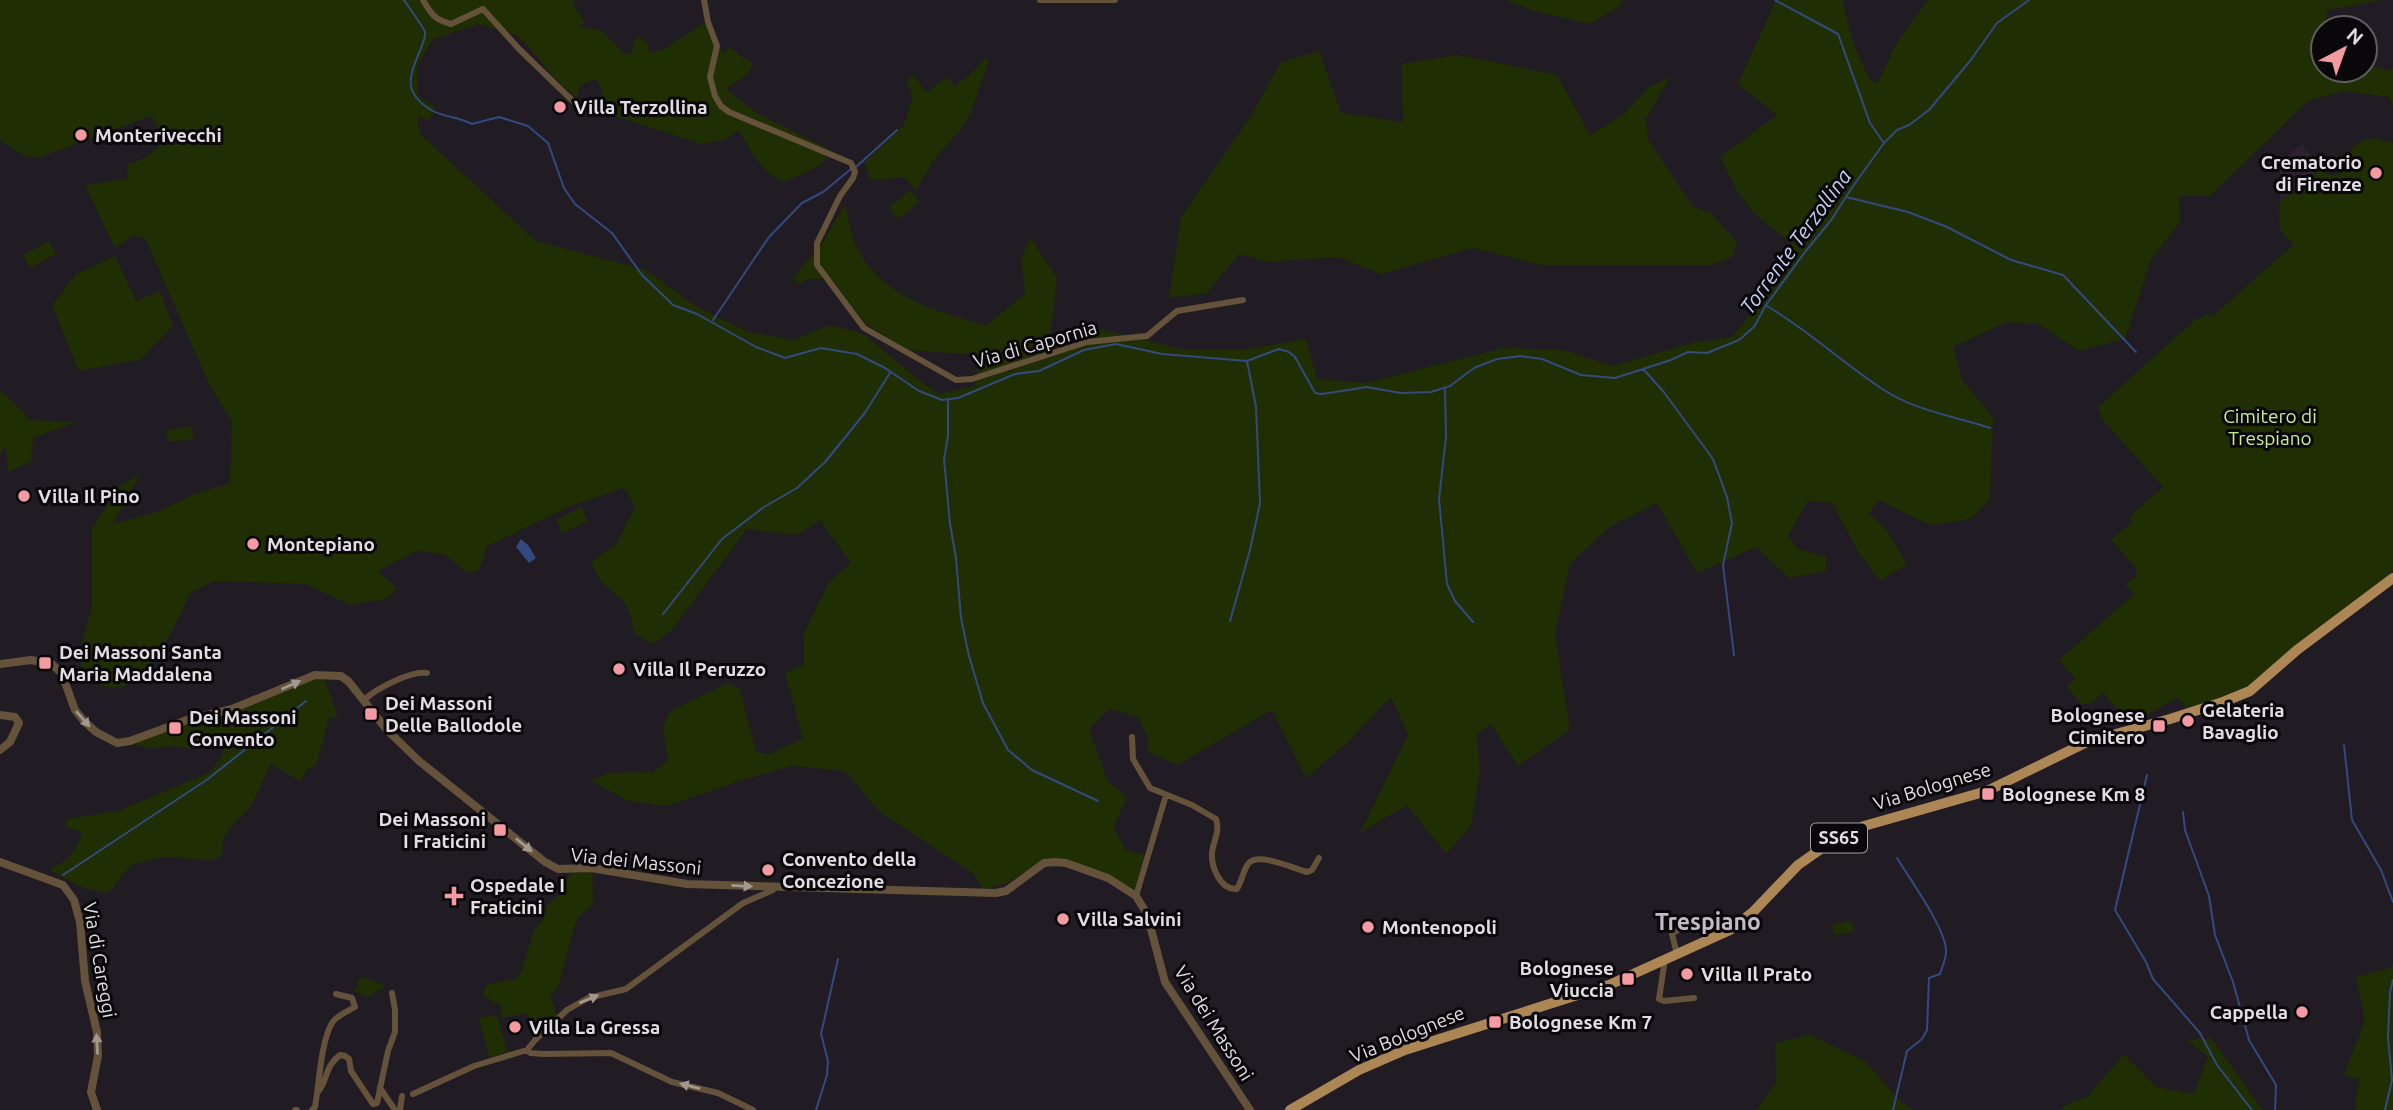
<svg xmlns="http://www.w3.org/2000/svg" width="2393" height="1110" font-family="Ubuntu,sans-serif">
<rect width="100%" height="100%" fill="#211b23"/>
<path fill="#2b212f" d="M 2302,144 L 2321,168 L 2280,202 L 2280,162 Z"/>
<path fill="#1f2e03" d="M 0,0 L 573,0 L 574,6 L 585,22 L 579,27 L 601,30 L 625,55 L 631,53 L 637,36 L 647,42 L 650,52 L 664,49 L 705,23 L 723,53 L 729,47 L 753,64 L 746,76 L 726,89 L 758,114 L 831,150 C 822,166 819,167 802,174 C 798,176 791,180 787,181 C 766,182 747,145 739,130 L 724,140 L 702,144 L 608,114 L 599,107 L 603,92 L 596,79 L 580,85 L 577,98 L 555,79 L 531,49 L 516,35 L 479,24 L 433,39 L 417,67 L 418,95 L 435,107 L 429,120 L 418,116 L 419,133 L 536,241 L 646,270 L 695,306 L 748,332 L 794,340 L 830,325 L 864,334 L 915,377 L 939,394 L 975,386 L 979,355 L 907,350 L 866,324 L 831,278 L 806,279 L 801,285 L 792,279 L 823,242 L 845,204 C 848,216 850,229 854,241 C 876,295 935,312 986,325 L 1025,294 L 1021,258 L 1030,237 L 1057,278 L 1049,348 L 1067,352 L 1095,328 L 1186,350 L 1243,350 L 1306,339 L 1317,379 L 1366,383 L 1503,348 L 1564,350 L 1612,366 L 1692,343 L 1732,337 L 1791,262 L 1792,244 L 1755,214 L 1737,191 L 1720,157 L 1777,115 L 1738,84 L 1776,0 L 1842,0 L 1854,44 L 1869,79 L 1878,83 L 1896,44 L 1928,0 L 2383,0 L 2327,10 L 2326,28 L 2323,28 L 2323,70 L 2365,70 L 2365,64 L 2388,71 L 2393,67 L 2393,106 L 2389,97 L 2345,91 L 2308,101 L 2210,196 L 2179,196 L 2180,222 L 2151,260 L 2125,339 L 2079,351 L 2038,324 L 2006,322 L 1953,347 L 1962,380 L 1993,417 L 1990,500 L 1970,519 L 1930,525 L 1879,500 L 1869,513 L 1886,529 L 1907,564 L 1880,581 L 1859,553 L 1832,503 L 1808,501 L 1788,536 L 1798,549 L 1827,557 L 1826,571 L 1789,578 L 1756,547 L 1697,573 L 1657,503 L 1608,528 L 1570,564 L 1555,633 L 1570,730 L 1518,766 L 1491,724 L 1477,734 L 1480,770 L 1471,826 L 1446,854 L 1407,805 L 1360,833 L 1408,735 L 1391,697 L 1348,742 L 1306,778 L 1272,710 L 1177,765 L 1148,752 L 1147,736 L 1138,717 L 1109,709 L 1089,729 L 1108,782 L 1127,796 L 1114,827 L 1125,850 L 1145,855 L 1134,892 L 1104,872 L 1046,858 L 1009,882 L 984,890 L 973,873 L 880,812 L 845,771 L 792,766 L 739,781 L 667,806 L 629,801 L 591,781 L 607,773 L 653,772 L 668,760 L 663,728 L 669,712 L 728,683 L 740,689 L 756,752 L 770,754 L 803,738 L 785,673 L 804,665 L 804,633 L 829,582 L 851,563 L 820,520 L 798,535 L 747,529 L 671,631 L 652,644 L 634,633 L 630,614 L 624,601 L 601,582 L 591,562 L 617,543 L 635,506 L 624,488 L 571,506 L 487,546 L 479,570 L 468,573 L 444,554 L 417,551 L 378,571 L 397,588 L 386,599 L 351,605 L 305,584 L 215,581 L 191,592 C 178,619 147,695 111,687 C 106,686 100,686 96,683 C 90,679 86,671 81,666 L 82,643 L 92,607 L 92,528 L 120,485 L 140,474 L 113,524 L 160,511 L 195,494 L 230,483 L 232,421 L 210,386 L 145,238 L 133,236 L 115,248 L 85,185 L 127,179 L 128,164 L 145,158 L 166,140 L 151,116 L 38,158 L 22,155 L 0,140 Z
M 1506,0 L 1624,0 L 1620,6 L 1590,24 L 1534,11 Z
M 1319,51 L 1341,113 L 1403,122 L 1401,64 L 1458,55 L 1557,75 L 1590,135 L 1623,115 L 1649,87 L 1670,77 L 1645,121 L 1647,127 L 1647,138 L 1693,207 L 1711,213 L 1737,242 L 1732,257 L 1711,265 L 1541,265 L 1473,248 L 1381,274 L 1338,257 L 1270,262 L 1239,254 L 1207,293 L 1169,298 L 1181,217 L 1251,116 L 1281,62 Z
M 985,58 L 989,60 L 971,112 L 962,128 L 932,162 L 916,191 L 905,178 C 891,177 882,182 869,178 L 865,162 L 904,125 L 912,99 L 907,79 L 915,76 L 926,93 L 947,77 L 955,86 L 973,72 Z
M 2374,138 L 2393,143 L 2393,571 L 2248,688 L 2189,710 L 2178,698 L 2131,723 L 2103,693 L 2090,704 L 2081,704 L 2068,688 L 2069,684 L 2075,679 L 2059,660 L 2134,594 L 2125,585 L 2137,575 L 2135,573 L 2137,569 L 2111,540 L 2133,522 L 2129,517 L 2163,487 L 2099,416 L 2101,414 L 2097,408 L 2197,318 L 2201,319 L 2207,314 L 2213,316 L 2293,245 L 2279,228 L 2280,202 L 2321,168 L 2329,175 L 2340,174 C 2345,153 2353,142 2374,138 Z
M 910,190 L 920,202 L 898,219 L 889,207 Z
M 49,241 L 56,254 L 30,268 L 23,255 Z
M 115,256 L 136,301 L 160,291 L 173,326 L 140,360 L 79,371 L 52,305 L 76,274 Z
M 0,390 L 26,415 L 27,420 L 76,422 L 33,438 L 31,461 L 8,472 L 6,446 L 0,455 Z
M 192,427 L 194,439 L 168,442 L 166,430 Z
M 582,507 L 588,521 L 562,533 L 556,520 Z
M 324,678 L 337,714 L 336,717 L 329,718 L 316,766 L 309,767 L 300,781 L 271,764 C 264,777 260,787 254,800 C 247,815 228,824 223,841 C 222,847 224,851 220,857 L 213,860 L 163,857 L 131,865 L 108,893 C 86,891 69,881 51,870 L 54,866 C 68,863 79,846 82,831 L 65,827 L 67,819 L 118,811 L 210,772 L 222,756 L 226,739 L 209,736 L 207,745 L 198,750 L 174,746 L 150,748 L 132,744 L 187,724 L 241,709 L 311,680 Z
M 592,871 L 593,903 L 578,918 L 575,925 L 558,987 L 550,995 L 557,1016 L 535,1034 L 527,1013 L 503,1018 L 500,1003 L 494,1004 L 484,994 L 484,988 L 489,984 L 515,979 L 521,972 L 534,930 L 543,920 L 548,904 L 562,892 L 570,873 Z
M 1852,921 L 1854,932 L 1834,935 L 1833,924 Z
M 2393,965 L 2393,1110 L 2355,1110 L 2359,1079 L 2344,1075 L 2365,1021 L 2356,977 L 2390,968 Z
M 362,977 L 386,986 L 368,997 L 353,991 L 359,985 L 357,981 Z
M 497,1016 L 508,1052 L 489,1057 L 479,1017 Z
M 1810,1035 L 1865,1061 L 1901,1102 L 1914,1110 L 1757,1110 L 1776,1082 L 1775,1043 Z
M 2211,1038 L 2263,1110 L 2063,1110 L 2062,1106 L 2087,1097 L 2124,1054 L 2156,1087 L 2194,1094 L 2208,1057 L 2187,1040 Z"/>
<path fill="#334a80" d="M 521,539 L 528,545 L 536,558 L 529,563 L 516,547 Z"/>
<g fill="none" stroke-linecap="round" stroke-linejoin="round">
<path stroke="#334a80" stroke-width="2" d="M 404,0 C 408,6 424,28 425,32 C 426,38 423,42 421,48 C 410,76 401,91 431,110 C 443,117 459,117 472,124 L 499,117 L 528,126 L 548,143 L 564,188 L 575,204 L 612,233 L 642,275 L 673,305 L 697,314 L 756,347 L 785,358 L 821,348 L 857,354 L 885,368 L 919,391 L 942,400 L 958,398 L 1015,374 L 1039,371 L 1084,350 L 1116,344 L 1162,354 L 1247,361 L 1279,349 L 1289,352 L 1295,357 L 1315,393 L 1322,394 L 1367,387 L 1400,393 L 1431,392 L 1450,386 L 1474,368 L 1497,359 L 1521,356 L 1542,359 L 1581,375 L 1615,378 L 1671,360 L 1688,352 L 1707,353 L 1739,340 L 1754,327 L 1766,305 L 1805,252 L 1832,219 L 1851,189 L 1884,143 L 1897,130 L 1909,125 L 1929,110 L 1970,61 L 1997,23 L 2029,0
M 1775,0 L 1838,34 L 1870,123 L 1884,143
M 856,167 L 897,130
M 1846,197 L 1908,212 L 1947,227 L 2011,260 L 2063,275 L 2136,352
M 1767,306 C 1808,330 1844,364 1884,390 C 1916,411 1954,416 1990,428
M 713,320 L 769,237 L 802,203 L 823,192 L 851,169
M 1643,369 L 1663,391 L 1713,459 L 1727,497 L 1732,523 L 1723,565 L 1734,655
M 1445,388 L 1446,437 L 1439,499 L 1447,584 L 1455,601 L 1473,622
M 948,401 L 948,436 L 944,459 L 950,524 L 956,558 L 961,618 L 969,656 L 983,703 L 1008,750 L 1032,770 L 1098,801
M 663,614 L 722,539 L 764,507 L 797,488 L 825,462 L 864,414 L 890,373
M 1230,621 L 1250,550 L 1260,503 L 1256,407 L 1247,361
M 2344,745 L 2352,820 L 2381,870 L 2393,902
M 2147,775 L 2115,910 L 2146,962 L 2153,979 L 2200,1033 L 2217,1065 L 2252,1110
M 2183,812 L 2185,830 L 2209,896 L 2215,935 L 2233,982 L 2249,1040 L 2276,1085 L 2275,1110
M 63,875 L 208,779 L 306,701
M 816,1110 L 827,1075 L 828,1061 L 821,1034 L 838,959
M 1893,1110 L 1907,1051 L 1922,1039 L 1927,1030 L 1929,978 L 1940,974 C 1942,967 1946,959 1946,952 C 1947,930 1909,878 1897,858
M 2385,1110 L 2392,1080 L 2388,1037 L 2390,992 L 2393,980"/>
<path stroke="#64523b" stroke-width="6" d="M 423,0 C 431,14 435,20 451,24 L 483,9 L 519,49 L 578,106
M 704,0 L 708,22 L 717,46 L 710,77 L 715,96 L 721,106 L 729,112 L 851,163 L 855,172 L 853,178 L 840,196 L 817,243 L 817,265 L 864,328 L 956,380 L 972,379 L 1087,342 L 1147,336 L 1177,311 L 1243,300
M 1040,0 L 1115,0
M 364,700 C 377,688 410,671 427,673
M 1132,737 L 1133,759 L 1150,788 L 1192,805 L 1216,819 C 1220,831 1214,840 1212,852 C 1211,867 1220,890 1237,889 C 1242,881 1243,871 1248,864 C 1258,851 1294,869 1307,872 L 1312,870 L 1319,858
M 1136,896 L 1166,795
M 1677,954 L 1672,934 L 1689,922
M 1665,959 L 1659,999 L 1664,1001 L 1694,998
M 380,1088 L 395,1110
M 317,1093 C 329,1080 323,1068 340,1055 L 345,1056 L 349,1059 L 351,1071 L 373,1104 L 377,1103 L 388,1051 L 395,1032 L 395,1010 L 392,993
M 413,1094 L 474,1066 L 527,1050
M 295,1110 L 297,1110
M 312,1110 L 315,1107 C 319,1085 321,1041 332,1023 C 336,1016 348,1011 355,1007 L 352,998 L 336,994
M 400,1110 L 402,1096
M 753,1110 L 718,1093 L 672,1082 L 611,1053 L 544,1054 L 530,1053 L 527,1050 L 535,1040 L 567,1010 L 588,998 L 626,989 L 743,903 L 773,890 L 774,888"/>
<path stroke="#64523b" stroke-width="8" d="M 0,664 L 31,660 L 52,664 L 62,674 L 75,710 L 84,721 L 96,732 L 117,743 L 130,741 L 187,720 L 232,709 L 315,675 L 341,676 L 349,682 L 387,730 L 419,761 L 545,862 L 558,869 L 591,868 L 687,884 L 996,893 L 1006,891 L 1044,863 L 1054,862 L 1066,863 L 1108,878 L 1136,896 L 1147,914 L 1165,982 L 1250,1110
M 0,715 L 15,717 L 19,723 L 10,742 L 0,750
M 0,862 L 63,885 L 74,900 L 80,922 L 85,981 L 97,1032 L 98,1056 L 91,1092 L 97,1110"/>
<path stroke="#ac8654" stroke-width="10" d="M 1290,1110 L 1359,1070 L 1405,1050 L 1609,985 L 1730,930 L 1753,912 L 1798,865 L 1828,844 L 1864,826 L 1987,791 L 2087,742 L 2170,719 L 2223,702 L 2250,691 L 2297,650 L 2393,578"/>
</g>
<defs><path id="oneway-solid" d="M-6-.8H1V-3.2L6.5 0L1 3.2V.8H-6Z" transform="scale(1.75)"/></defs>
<g fill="#a3988f">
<use href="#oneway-solid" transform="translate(291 685) rotate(-24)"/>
<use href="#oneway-solid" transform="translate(83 719) rotate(49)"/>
<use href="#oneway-solid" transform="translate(524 845) rotate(39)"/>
<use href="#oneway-solid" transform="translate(742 886) rotate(3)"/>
<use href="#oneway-solid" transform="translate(589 999) rotate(-22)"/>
<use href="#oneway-solid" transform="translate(97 1044) rotate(-93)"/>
<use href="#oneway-solid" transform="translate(690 1086) rotate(-166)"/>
</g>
<g fill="#f49aa3" stroke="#09070a" stroke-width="2.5">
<circle cx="560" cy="107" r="7"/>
<circle cx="81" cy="135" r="7"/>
<circle cx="2376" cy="173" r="7"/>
<circle cx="24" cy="496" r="7"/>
<circle cx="253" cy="544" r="7"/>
<rect x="38" y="656" width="14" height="14" rx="3.5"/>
<circle cx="619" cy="669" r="7"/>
<rect x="364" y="707" width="14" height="14" rx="3.5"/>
<circle cx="2188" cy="721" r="7"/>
<rect x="2152" y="719" width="14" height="14" rx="3.5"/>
<rect x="168" y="721" width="14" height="14" rx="3.5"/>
<rect x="1981" y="787" width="14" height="14" rx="3.5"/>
<rect x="493" y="823" width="14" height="14" rx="3.5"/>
<circle cx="768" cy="870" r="7"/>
<path d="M450.5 885.5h7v7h7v7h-7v7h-7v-7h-7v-7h7z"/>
<circle cx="1063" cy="919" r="7"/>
<circle cx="1368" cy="927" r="7"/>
<circle cx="1687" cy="974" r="7"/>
<rect x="1621" y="972" width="14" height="14" rx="3.5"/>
<circle cx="2302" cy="1012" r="7"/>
<rect x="1488" y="1015" width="14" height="14" rx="3.5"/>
<circle cx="515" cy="1027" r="7"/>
</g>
<g text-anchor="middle" stroke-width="6" stroke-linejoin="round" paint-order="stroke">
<rect fill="#09070a" stroke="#a19da2" stroke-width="2" x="1811" y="823.5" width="56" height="29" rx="5"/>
<g font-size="18" font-weight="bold" fill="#e2dde3">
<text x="1839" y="844">SS65</text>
</g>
<g font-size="19" font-weight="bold" fill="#e2dde3" stroke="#09070a" text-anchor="start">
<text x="574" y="114">Villa Terzollina</text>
<text x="95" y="142">Monterivecchi</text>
<text x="2362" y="169" text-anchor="end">Crematorio<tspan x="2362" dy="22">di Firenze</tspan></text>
<text x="38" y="503">Villa Il Pino</text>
<text x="267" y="551">Montepiano</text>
<text x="59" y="659">Dei Massoni Santa<tspan x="59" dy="22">Maria Maddalena</tspan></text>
<text x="633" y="676">Villa Il Peruzzo</text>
<text x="385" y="710">Dei Massoni<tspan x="385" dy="22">Delle Ballodole</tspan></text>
<text x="2202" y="717">Gelateria<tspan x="2202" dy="22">Bavaglio</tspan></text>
<text x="2145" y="722" text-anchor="end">Bolognese<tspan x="2145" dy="22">Cimitero</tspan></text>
<text x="189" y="724">Dei Massoni<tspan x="189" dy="22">Convento</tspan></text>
<text x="2002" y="801">Bolognese Km 8</text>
<text x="486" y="826" text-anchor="end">Dei Massoni<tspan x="486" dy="22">I Fraticini</tspan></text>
<text x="782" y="866">Convento della<tspan x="782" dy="22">Concezione</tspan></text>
<text x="470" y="892">Ospedale I<tspan x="470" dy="22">Fraticini</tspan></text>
<text x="1077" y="926">Villa Salvini</text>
<text x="1382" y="934">Montenopoli</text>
<text x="1614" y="975" text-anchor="end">Bolognese<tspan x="1614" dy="22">Viuccia</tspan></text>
<text x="1701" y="981">Villa Il Prato</text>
<text x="2288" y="1019" text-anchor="end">Cappella</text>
<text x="1509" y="1029">Bolognese Km 7</text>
<text x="529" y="1034">Villa La Gressa</text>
</g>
<g font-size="19" fill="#e2dde3" stroke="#09070a">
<text transform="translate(1035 344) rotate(-16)" y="7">Via di Capornia</text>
<text transform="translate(1932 786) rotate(-17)" y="7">Via Bolognese</text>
<text transform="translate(636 861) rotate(6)" y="7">Via dei Massoni</text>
<text transform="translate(100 960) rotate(80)" y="7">Via di Careggi</text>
<text transform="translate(1214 1023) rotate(58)" y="7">Via dei Massoni</text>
<text transform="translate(1407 1034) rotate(-22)" y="7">Via Bolognese</text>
</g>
<g font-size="19" fill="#c9ee92" stroke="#09070a">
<text x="2270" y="423">Cimitero di<tspan x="2270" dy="22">Trespiano</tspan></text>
</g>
<g font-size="21" font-style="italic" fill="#c3d3f5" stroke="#09070a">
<text transform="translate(1796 242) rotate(-54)" y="7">Torrente Terzollina</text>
</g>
<g font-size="23" font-weight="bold" fill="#c3bbc6" stroke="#09070a">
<text x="1708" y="930">Trespiano</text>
</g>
</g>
<g transform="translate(2344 49) rotate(41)"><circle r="33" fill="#09070a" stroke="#605d61" stroke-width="2"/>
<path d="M0-5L12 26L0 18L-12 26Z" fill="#f49aa3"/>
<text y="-10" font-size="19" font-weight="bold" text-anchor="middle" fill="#e2dde3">N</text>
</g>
</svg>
